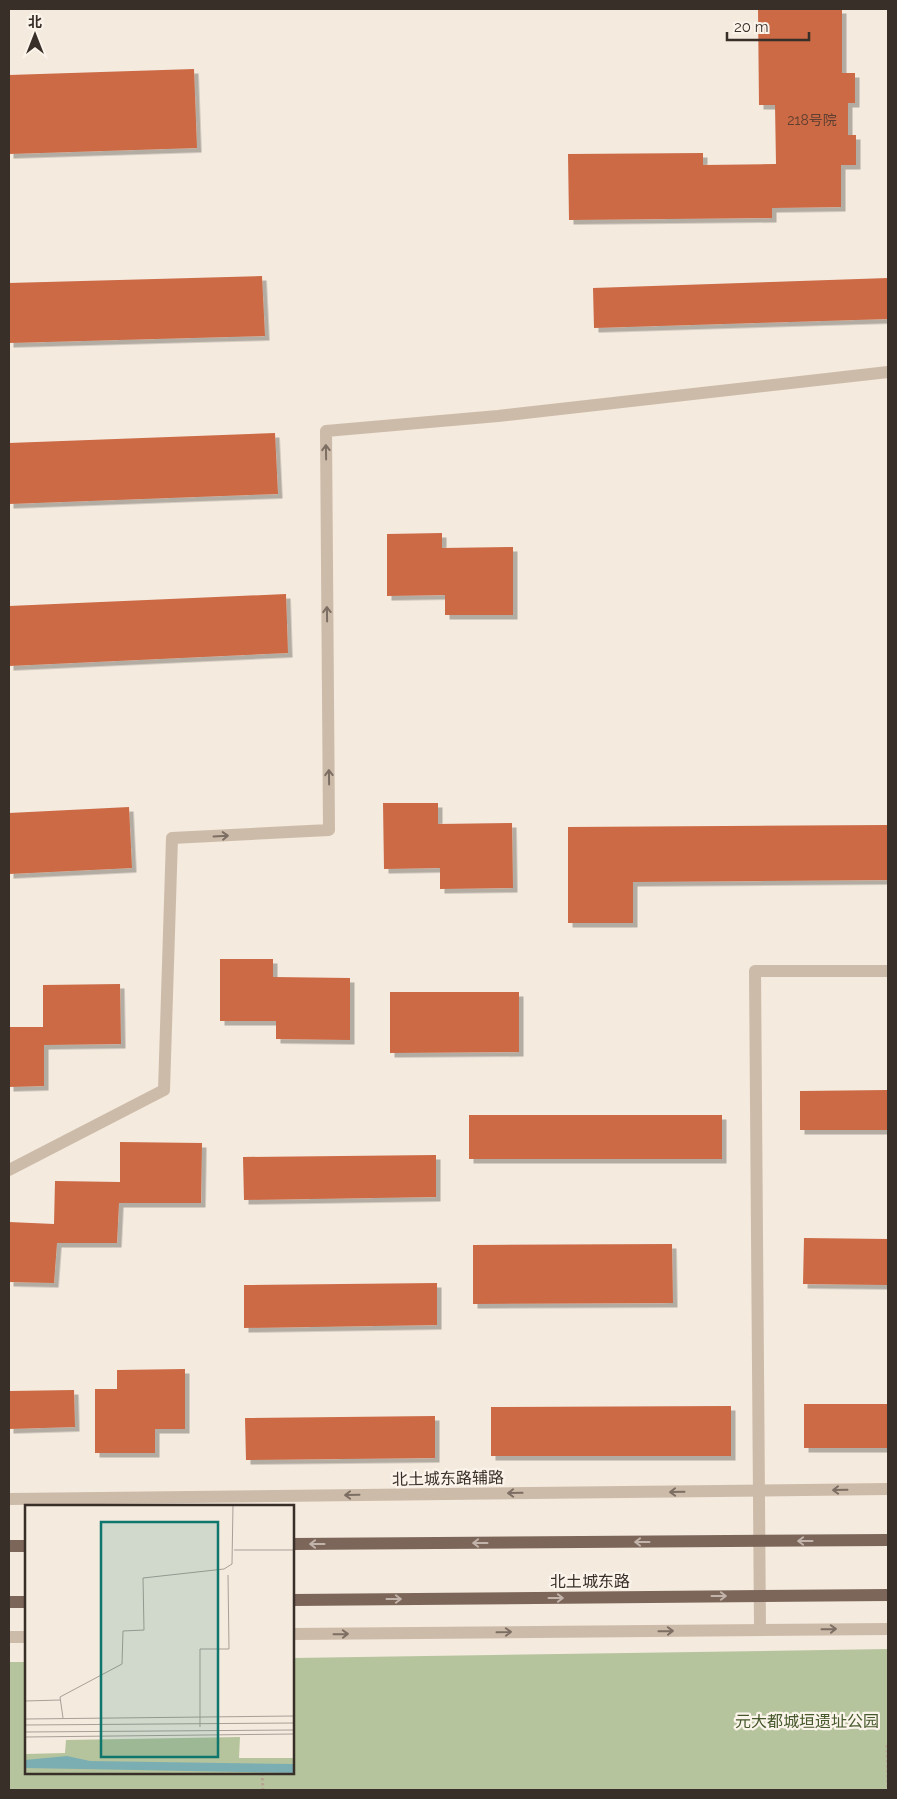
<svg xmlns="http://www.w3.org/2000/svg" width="897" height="1799" font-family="Raleway,'Noto Sans SC',sans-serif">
<defs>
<filter id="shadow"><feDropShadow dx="4.5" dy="4.5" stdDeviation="0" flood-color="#0004"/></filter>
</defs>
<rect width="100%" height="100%" fill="#f4eade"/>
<path fill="#b5c49d" d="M 888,1649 L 888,1790 L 9,1790 L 9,1662 L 26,1662 L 26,1773 L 292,1773 L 293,1658 Z"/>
<path fill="#cb6a45" filter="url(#shadow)" d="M 758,9 L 842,9 L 842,73 L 855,73 L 855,103 L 848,103 L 848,135 L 856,135 L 856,165 L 841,165 L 841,207 L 772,208 L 772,218 L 569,220 L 568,154 L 703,153 L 703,165 L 776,164 L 775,105 L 759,105 Z
M 194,69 L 197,148 L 9,154 L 9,75 Z
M 262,276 L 265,336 L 9,343 L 9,283 Z
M 888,278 L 888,319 L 594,328 L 593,288 Z
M 275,433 L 278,494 L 9,504 L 9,443 Z
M 442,533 L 442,548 L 513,547 L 513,615 L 445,615 L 445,595 L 387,596 L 387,534 Z
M 286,594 L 288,653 L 9,666 L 9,606 Z
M 383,803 L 438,803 L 438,824 L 512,823 L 513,888 L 440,889 L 440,868 L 384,869 Z
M 129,807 L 132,868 L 9,874 L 9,813 Z
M 888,825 L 888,880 L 633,882 L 633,923 L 568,923 L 568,827 Z
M 220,959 L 273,959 L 273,977 L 350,978 L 350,1040 L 276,1039 L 276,1021 L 220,1021 Z
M 120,984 L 121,1044 L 44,1045 L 44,1086 L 9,1087 L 9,1027 L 43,1027 L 43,985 Z
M 390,992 L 519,992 L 519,1052 L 390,1053 Z
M 888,1090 L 888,1130 L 800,1130 L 800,1091 Z
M 469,1115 L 722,1115 L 722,1159 L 469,1159 Z
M 120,1142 L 202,1143 L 201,1203 L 119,1203 L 117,1243 L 57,1243 L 54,1283 L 9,1282 L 9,1222 L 54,1224 L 55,1181 L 120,1182 Z
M 436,1155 L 436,1197 L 244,1200 L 243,1157 Z
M 804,1238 L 888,1239 L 888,1285 L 803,1284 Z
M 672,1244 L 673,1303 L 473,1304 L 473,1245 Z
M 437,1283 L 437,1325 L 244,1328 L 244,1285 Z
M 185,1369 L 185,1429 L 155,1429 L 155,1453 L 95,1453 L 95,1389 L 117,1389 L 117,1370 Z
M 74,1390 L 75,1427 L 9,1429 L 9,1391 Z
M 804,1404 L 888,1404 L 888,1448 L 804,1448 Z
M 731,1406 L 731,1456 L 491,1456 L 491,1407 Z
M 435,1416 L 435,1458 L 246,1460 L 245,1418 Z"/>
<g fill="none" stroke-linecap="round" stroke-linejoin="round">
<path stroke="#b9a593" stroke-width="3" stroke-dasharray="2.5 2.5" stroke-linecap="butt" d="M 887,1745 L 888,1787
M 262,1773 L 263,1790"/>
<path stroke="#cdbba9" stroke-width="12" d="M 9,1170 L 164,1090 L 172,838 L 329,830 L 326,431 L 498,416 L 888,372
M 760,1630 L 755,971 L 888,971"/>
<path stroke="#cdbba9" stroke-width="12" d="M 9,1499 L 888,1489
M 292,1634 L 888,1629
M 9,1637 L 26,1637"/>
<path stroke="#7c665a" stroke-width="12" d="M 292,1544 L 888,1540
M 9,1546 L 26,1546
M 292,1600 L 888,1595
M 9,1602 L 26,1602"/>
</g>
<defs><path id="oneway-shaft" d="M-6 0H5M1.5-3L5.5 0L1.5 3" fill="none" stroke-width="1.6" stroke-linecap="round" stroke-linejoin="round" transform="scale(1.25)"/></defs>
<g stroke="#7c6e63">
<use href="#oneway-shaft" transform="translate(326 452) rotate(-91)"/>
<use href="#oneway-shaft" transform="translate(327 614) rotate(-91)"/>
<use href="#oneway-shaft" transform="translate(329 777) rotate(-91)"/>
<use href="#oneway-shaft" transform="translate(221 836) rotate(-3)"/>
<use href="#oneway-shaft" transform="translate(840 1490) rotate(179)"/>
<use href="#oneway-shaft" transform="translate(677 1492) rotate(179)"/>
<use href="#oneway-shaft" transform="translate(515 1493) rotate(179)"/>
<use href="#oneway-shaft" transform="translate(352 1495) rotate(179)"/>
<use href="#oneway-shaft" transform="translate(829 1629) rotate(-1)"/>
<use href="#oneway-shaft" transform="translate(666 1631) rotate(-1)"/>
<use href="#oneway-shaft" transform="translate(504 1632) rotate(-1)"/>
<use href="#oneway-shaft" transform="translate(341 1634) rotate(-1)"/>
</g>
<g stroke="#c2b4aa">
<use href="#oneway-shaft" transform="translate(805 1541) rotate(180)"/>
<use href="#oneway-shaft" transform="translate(642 1542) rotate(180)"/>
<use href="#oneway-shaft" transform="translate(480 1543) rotate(180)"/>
<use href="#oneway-shaft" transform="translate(317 1544) rotate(180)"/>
<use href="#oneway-shaft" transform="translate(719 1596)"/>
<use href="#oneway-shaft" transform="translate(556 1598)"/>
<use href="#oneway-shaft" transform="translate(394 1599)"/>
</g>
<g text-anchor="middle" stroke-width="4.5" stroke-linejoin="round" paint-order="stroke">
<g font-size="14" fill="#5e3e30">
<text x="812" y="125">218号院</text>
</g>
<g font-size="16" fill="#392f29" stroke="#fbf4eb">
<text transform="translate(448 1478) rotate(-1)" y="6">北土城东路辅路</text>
<text x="590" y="1587">北土城东路</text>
</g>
<g font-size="16" fill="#46592c" stroke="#fbf4eb">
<text x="807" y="1727">元大都城垣遗址公园</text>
</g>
</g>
<g transform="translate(25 1505)">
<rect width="269" height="269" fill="#f4eade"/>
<path d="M 215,232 L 214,253 L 269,253 L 269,268 L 0,268 L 0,249 L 40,248 L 41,235 Z" fill="#b5c49d"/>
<path d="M 42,251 L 65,256 L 269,259 L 269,268 L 0,263 L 0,255 Z" fill="#7baeb2"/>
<path fill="none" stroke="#a99f96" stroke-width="1" d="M 209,45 L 269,45M 0,196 L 35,195M 38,213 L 35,192 L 97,159 L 98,126 L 119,125 L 118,73 L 199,64 L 207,59 L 208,0M 0,214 L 269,211M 0,220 L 269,218M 175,222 L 175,144 L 204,144 L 203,70M 0,227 L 269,225M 0,232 L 269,229"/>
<path fill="#0f766e" fill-opacity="0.15" stroke="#0f766e" stroke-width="2.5" d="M 76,17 L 193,17 L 193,252 L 76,252 Z"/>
<rect width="269" height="269" fill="none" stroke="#392f29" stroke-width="2.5"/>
</g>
<rect width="897" height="1799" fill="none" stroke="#392f29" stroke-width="20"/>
<g transform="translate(35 35)" stroke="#fbf4eb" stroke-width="4" paint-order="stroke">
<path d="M0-4L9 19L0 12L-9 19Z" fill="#392f29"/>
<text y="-8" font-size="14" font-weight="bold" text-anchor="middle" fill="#392f29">北</text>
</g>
<path d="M727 32v8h82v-8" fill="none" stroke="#392f29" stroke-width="2.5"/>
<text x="734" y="32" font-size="15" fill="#392f29" stroke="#fbf4eb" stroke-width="4" paint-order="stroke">20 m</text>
</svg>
